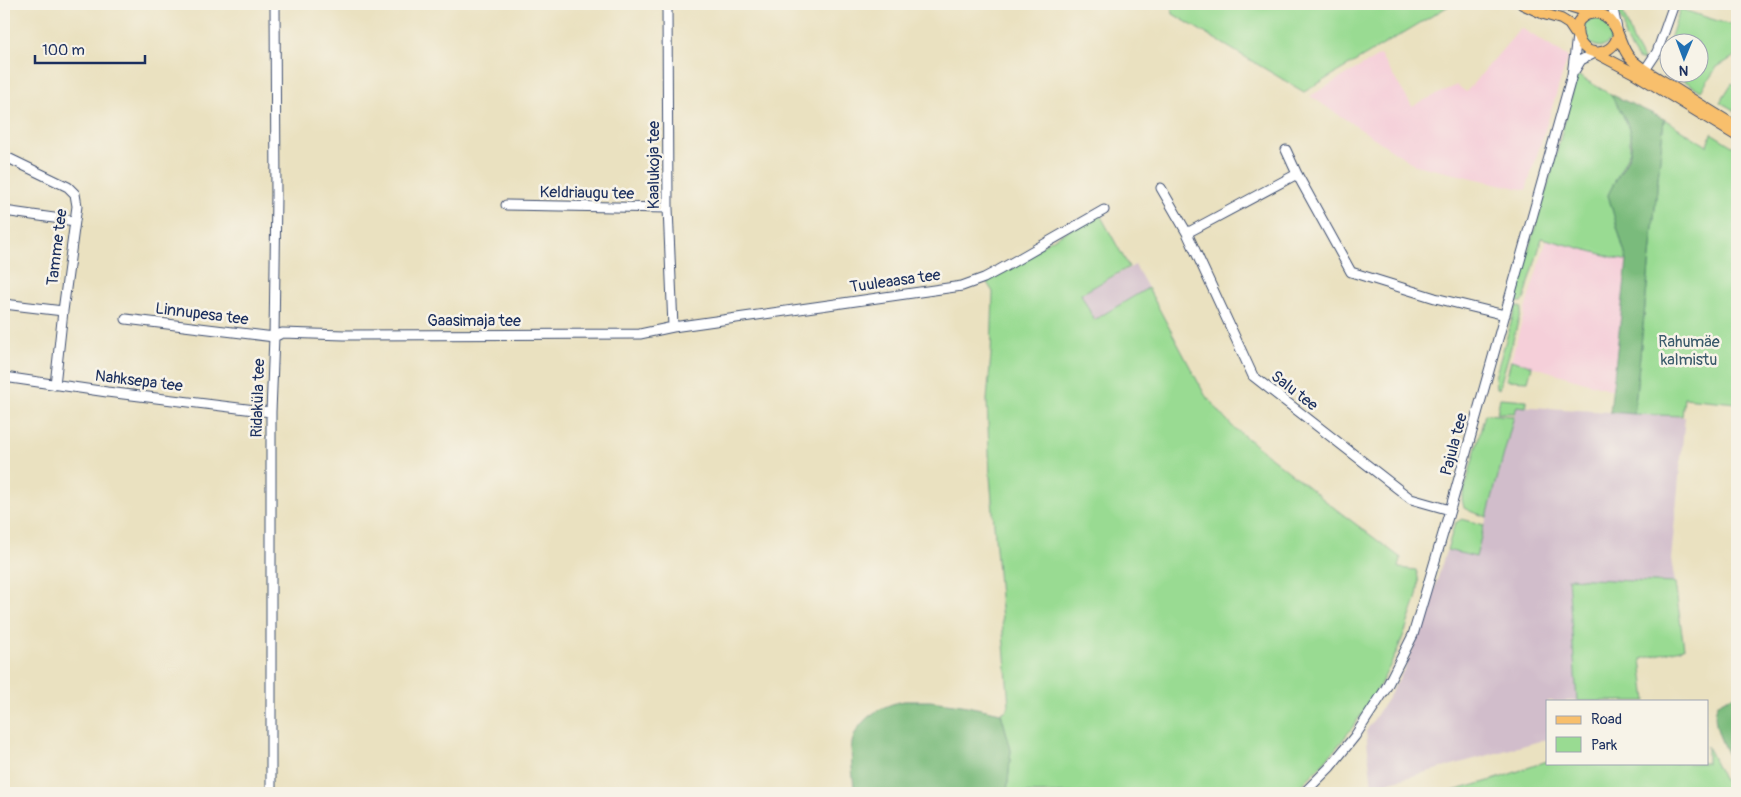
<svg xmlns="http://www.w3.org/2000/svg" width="1741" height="797" font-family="Pangolin,sans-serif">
<rect width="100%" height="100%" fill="#f7f3e8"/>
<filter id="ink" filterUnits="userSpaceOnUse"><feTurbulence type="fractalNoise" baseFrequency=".02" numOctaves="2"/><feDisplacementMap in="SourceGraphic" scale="10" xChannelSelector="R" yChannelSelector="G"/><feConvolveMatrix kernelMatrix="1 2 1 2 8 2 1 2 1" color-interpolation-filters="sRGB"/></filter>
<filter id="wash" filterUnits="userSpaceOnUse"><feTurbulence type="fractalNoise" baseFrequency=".0096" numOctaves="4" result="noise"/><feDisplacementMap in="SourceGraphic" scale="20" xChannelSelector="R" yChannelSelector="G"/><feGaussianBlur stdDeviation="1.12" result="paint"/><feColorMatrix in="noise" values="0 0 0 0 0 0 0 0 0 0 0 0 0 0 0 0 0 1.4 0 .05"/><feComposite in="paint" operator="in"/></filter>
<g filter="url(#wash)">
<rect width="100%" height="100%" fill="#eae1c0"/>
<path fill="#f5cfd9" d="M 1521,28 L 1568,57 L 1526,190 L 1415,165 L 1310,96 L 1380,55 L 1412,106 L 1457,85 L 1466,92 Z
M 1547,239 L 1627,261 L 1612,390 L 1511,360 L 1528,299 Z"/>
<path fill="#d1bdcb" d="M 1135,265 L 1148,288 L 1094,320 L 1081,294 Z
M 1517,406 L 1685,417 L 1671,559 L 1675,583 L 1569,578 L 1577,701 L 1547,701 L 1547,739 L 1372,787 L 1366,731 L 1390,695 L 1405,668 L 1427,615 L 1445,554 L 1447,550 L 1476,557 Z"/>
<path fill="#99db92" stroke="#5a8578" d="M 1171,4 L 1452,4 L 1304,92 L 1173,14 Z
M 1616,4 L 1620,4 L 1634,43 L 1644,61 L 1638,59 L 1625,38 L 1624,25 L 1618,14 Z
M 1680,9 L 1737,27 L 1737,55 L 1717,67 L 1701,91 L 1672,73 L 1698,72 L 1698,42 L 1669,42 Z
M 1594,17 L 1602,18 L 1611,28 L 1612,40 L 1603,47 C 1583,46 1573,28 1594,17 Z
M 1577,75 L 1610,94 L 1621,111 L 1630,132 L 1630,151 L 1608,195 L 1627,261 L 1542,238 L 1524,300 L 1522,302 L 1516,302 L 1523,267 L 1545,196 Z
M 1732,83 L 1737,86 L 1737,112 L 1720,102 Z
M 1664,119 L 1707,146 L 1711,133 L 1737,149 L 1737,403 L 1684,398 L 1682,416 L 1634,414 Z
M 1099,213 L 1129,267 L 1081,294 L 1094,320 L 1148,288 L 1205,395 L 1233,427 L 1337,510 L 1401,558 L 1399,568 L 1416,570 C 1422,585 1416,600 1411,614 C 1389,683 1346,745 1293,793 L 1007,793 L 1011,750 L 1001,713 L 1007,710 L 1009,705 L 990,476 L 987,400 L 991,355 L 993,292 L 984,278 Z
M 1516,306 L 1522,308 L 1499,389 L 1496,387 L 1495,377 Z
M 1511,360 L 1532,366 L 1528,381 L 1506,380 Z
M 1500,398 L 1526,400 L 1526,407 L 1517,406 L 1515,413 L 1497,413 Z
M 1485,414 L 1514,416 L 1487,517 L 1472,512 L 1464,508 L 1462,499 Z
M 1462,519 L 1484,525 L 1476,557 L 1447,550 L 1455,523 Z
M 1568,578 L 1675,583 L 1684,648 L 1641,659 L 1646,701 L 1577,701 Z
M 1707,746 L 1730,793 L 1446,793 L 1496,779 L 1547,761 L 1547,763 L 1707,763 Z"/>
<path fill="#7abb7c" stroke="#4a756d" d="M 1610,94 L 1664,119 L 1634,414 L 1610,412 L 1627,261 L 1608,195 C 1614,181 1625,167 1630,153 C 1636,132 1621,111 1610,94 Z
M 1737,695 L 1737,773 C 1729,756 1709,724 1717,706 C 1720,699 1731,697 1737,695 Z
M 904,701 L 930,701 L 962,705 L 1001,713 L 1011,750 L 1007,793 L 855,793 C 853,781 850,754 852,743 C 857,719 882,705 904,701 Z"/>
</g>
<g filter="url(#ink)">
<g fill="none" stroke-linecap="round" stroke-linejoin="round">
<defs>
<path id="minor" d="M 667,4 L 668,208 L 673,327
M 1612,4 L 1617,29
M 1575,70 L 1581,60 L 1595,53
M 1645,70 L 1657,52 L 1674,4
M 4,156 L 68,187 L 75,194 L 77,206 L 63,311 L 55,385
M 1297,174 L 1351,272 L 1435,298 L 1505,315
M 1161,188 L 1187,233 L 1253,376 L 1411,499 L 1450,510
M 506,205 L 668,208
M 4,211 L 75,221
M 1187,233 L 1297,174 L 1286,150
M 4,304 L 63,311
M 126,319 L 274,337 L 282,333 L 344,335 L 640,334 L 673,327 L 962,286 L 984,278 L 999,270 L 1104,210
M 4,377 L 107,392 L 271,412
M 271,793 L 271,412 L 274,337 L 276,195 L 275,4
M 1304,793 L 1330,767 L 1355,736 L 1385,690 L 1413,635 L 1450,510 L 1572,75 L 1577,36"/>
<path id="major" d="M 1522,4 L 1544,14 L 1561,19 L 1569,24 L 1577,36
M 1562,4 L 1592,13
M 1618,34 C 1613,62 1571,58 1578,22 C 1584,13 1596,11 1605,16 C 1620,26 1619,46 1630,58 C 1641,69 1656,77 1668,84 C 1691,99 1714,113 1737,127
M 1596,53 L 1634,73 L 1737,136"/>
</defs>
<use href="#minor" stroke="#3a4a6d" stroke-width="11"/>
<use href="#major" stroke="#3a4a6d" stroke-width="12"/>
<use href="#minor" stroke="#fff" stroke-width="9"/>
<use href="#major" stroke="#f8bf6c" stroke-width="10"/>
</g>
</g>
<g text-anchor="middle" stroke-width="5" stroke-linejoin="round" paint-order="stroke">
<g font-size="16" fill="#1b2f5e" stroke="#f7f3e8">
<text transform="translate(653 165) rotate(-90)" y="6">Kaalukoja tee</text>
<text transform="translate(587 192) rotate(1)" y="6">Keldriaugu tee</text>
<text transform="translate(56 247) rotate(-83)" y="6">Tamme tee</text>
<text transform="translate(895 280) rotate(-8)" y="6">Tuuleaasa tee</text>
<text transform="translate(202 313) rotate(7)" y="6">Linnupesa tee</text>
<text x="474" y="326">Gaasimaja tee</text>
<text transform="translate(139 380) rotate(7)" y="6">Nahksepa tee</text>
<text transform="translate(1295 390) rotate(38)" y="6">Salu tee</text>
<text transform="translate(257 398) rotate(-88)" y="6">Ridaküla tee</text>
<text transform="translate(1453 444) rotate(-75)" y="6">Pajula tee</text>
</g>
<g font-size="16" fill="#3a5a6b" stroke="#f7f3e8">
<text x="1689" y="347">Rahumäe<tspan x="1689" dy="18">kalmistu</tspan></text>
</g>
</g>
<rect width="1741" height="797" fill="none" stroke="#f7f3e8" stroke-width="20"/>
<rect x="1546" y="700" width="162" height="65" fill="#f7f3e8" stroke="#9fa5b1"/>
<rect x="1556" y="716" width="25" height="8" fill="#f8bf6c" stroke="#9fa5b1"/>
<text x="1591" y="724" font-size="15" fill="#1b2f5e">Road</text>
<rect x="1556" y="737" width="25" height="15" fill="#99db92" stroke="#9fa5b1"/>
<text x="1591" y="750" font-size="15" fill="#1b2f5e">Park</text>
<g transform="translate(1684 58) rotate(181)"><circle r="24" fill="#f7f3e8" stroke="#9fa5b1"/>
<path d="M0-4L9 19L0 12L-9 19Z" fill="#1f6fb2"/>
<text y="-8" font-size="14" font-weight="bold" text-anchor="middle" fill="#1b2f5e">N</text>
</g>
<path d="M35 55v8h110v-8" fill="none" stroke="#1b2f5e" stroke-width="2.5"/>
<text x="42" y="55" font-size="15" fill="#1b2f5e" stroke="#f7f3e8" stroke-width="4" paint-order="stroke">100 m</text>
</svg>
